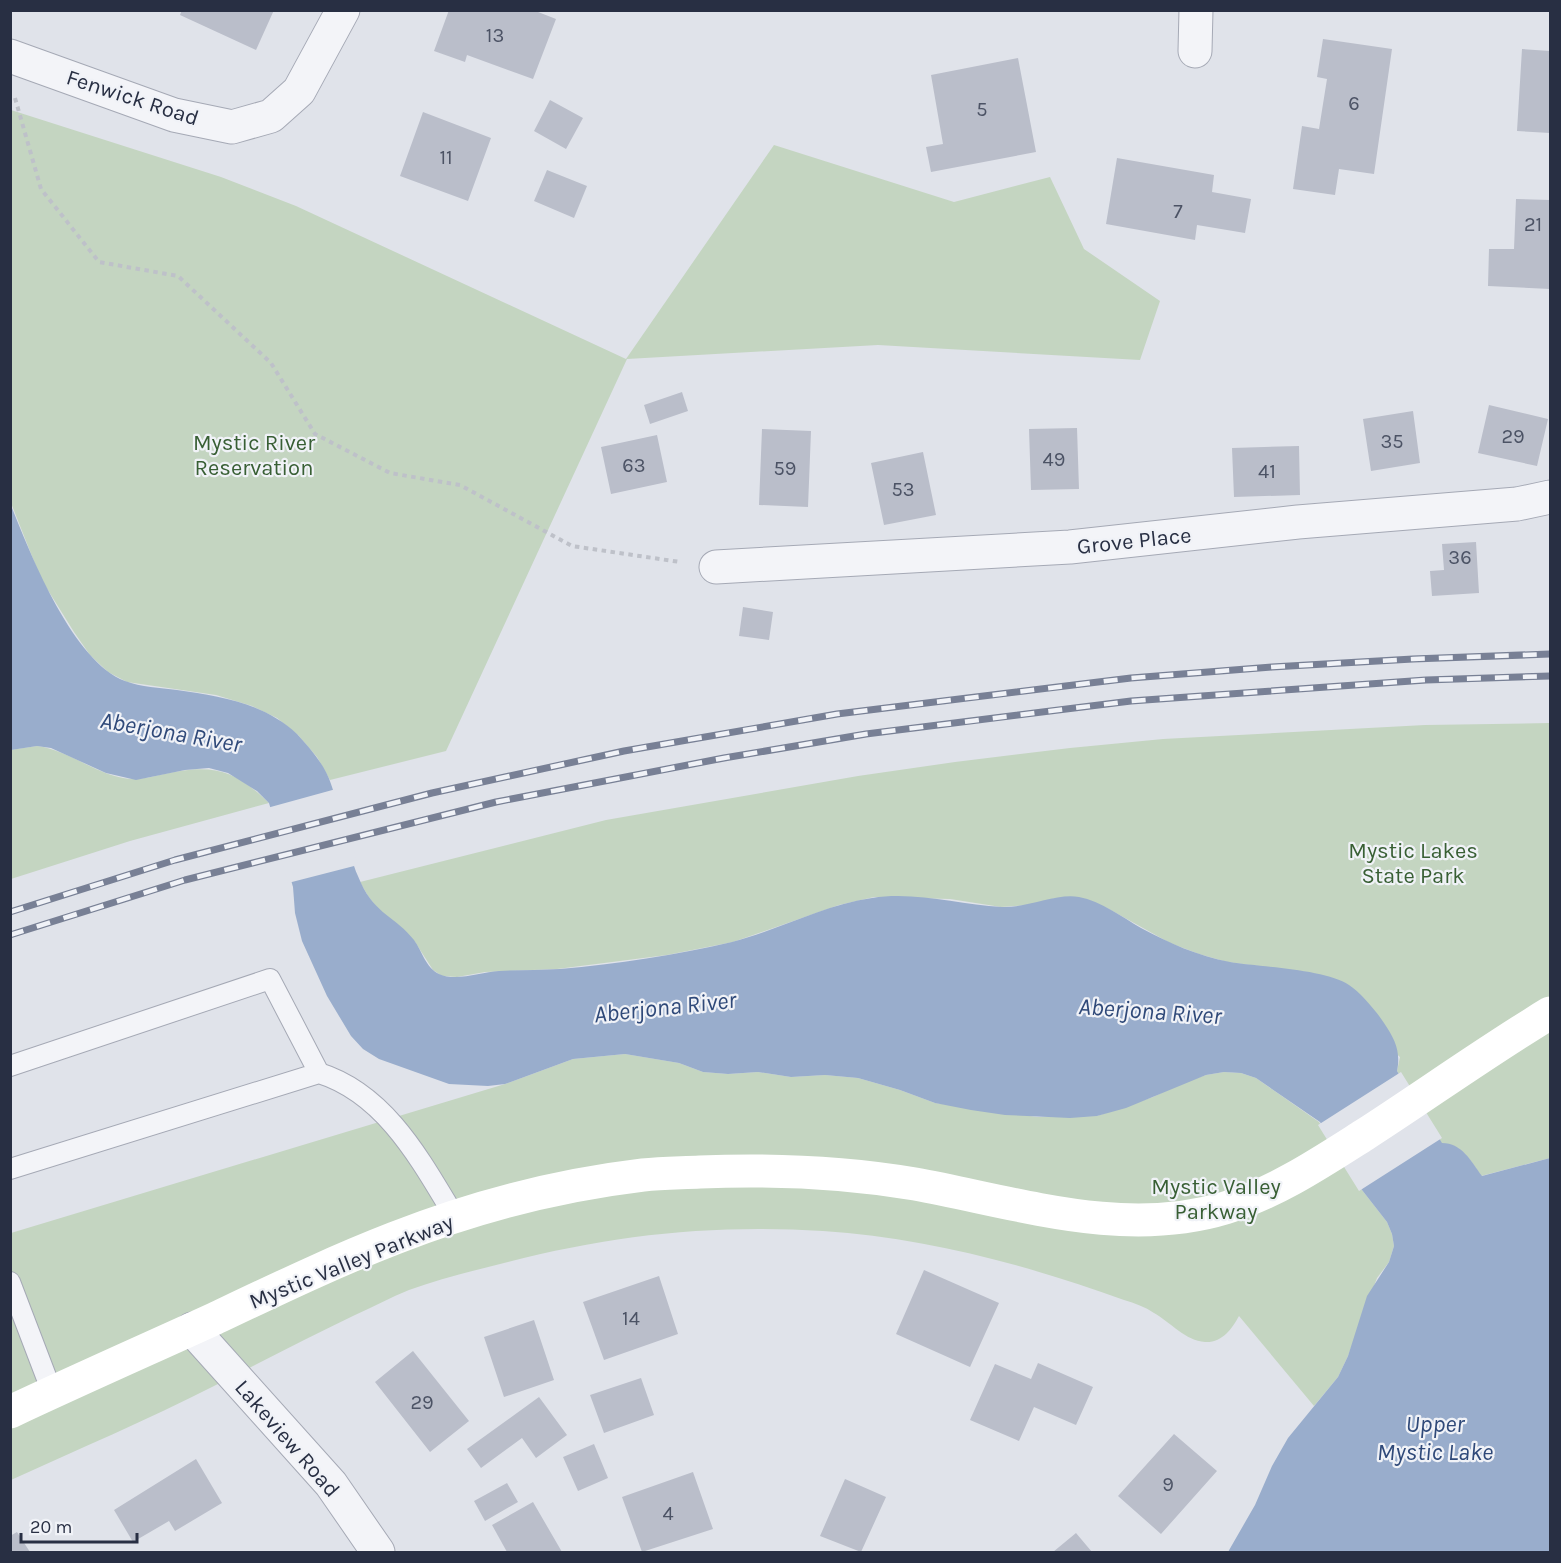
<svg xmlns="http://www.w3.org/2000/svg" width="1561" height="1563" font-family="Karla,sans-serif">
<rect width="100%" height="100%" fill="#e0e3ea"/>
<path fill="#c4d5c1" d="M 11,110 L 221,177 L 296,206 L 626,359 L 774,145 L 954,202 L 1050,177 L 1084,249 L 1160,301 L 1140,360 L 878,345 L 627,359 L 446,751 L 330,780 L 317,757 L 298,735 L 277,718 L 252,706 L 216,695 L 127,682 L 108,672 L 90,655 L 74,632 L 41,579 L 11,503 Z
M 1550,723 L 1550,1158 L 1481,1176 C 1472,1162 1461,1143 1442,1144 L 1397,1071 L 1400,1057 L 1305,972 L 1227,962 L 1199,954 L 1170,943 L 1107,908 L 1056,898 L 1029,905 L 1001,907 L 950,899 L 874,897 L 839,905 L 733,942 L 667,955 L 557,969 L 485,972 L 457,977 L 442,976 L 433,970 L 415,942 L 378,909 L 368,896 L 360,882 L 606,820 L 858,776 L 955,762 L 1070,748 L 1163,739 L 1425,725 Z
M 37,746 C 68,750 92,772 123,778 C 137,781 150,777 164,774 C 211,764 233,768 269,803 L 130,841 L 11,879 L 10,750 Z
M 625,1054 L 679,1063 L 703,1072 L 728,1074 L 758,1072 L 791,1077 L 825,1075 L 858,1078 L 900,1090 L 935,1103 L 1037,1117 L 1097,1116 L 1153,1097 L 1182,1083 L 1206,1075 L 1224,1072 L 1241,1073 L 1256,1078 L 1319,1122 L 1362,1190 L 1387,1222 L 1392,1234 L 1394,1246 L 1389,1262 L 1377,1278 L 1348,1356 L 1338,1377 L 1314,1406 L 1239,1316 C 1232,1329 1222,1343 1205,1342 C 1186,1341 1170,1322 1154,1313 C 1145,1307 1135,1303 1124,1300 C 1027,1265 927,1238 823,1231 C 712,1224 611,1235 504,1263 C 472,1271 439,1279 409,1290 C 391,1297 373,1307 355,1315 C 307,1338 261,1362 214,1386 C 147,1420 79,1449 11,1480 L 11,1233 L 505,1084 L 573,1059 Z"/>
<path fill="#99adcc" d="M 10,503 C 30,553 72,661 125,681 C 141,687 160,688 177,690 C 220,696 264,703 297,734 C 310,748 325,765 331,784 C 343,816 346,852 361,883 C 375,914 396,917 414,940 C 422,951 426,968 439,974 C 456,982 481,972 499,971 C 519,970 540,970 560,969 C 617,964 676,955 732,942 C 779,930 823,905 872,898 C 916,891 959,905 1002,907 C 1028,908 1056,893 1079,897 C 1101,901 1122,917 1141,928 C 1169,943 1198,956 1230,962 C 1260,967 1326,969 1349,985 C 1360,992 1377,1012 1384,1023 C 1395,1039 1401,1052 1397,1071 L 1442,1143 C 1462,1143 1471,1161 1482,1176 L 1550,1158 L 1550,1552 L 1228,1552 L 1255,1505 L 1272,1466 L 1288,1438 L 1338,1377 L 1348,1356 L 1367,1296 L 1389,1262 L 1394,1246 L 1392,1234 L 1387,1222 L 1362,1190 L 1320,1122 L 1256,1078 L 1241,1073 L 1224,1072 L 1206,1075 L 1126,1108 L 1097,1116 L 1070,1118 L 1005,1115 L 971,1110 L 935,1103 L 900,1090 L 858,1078 L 825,1075 L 791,1077 L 758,1072 L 728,1074 L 703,1072 L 679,1063 L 625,1054 L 573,1059 L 505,1084 L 488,1086 L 449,1084 L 379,1059 L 363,1049 L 351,1036 L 327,996 L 302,941 L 295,913 L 293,887 L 269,803 L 257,791 L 228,773 L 209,768 L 185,770 L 136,780 L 106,773 L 51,748 L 37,746 L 11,750 Z"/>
<path fill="#e0e3ea" d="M 336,789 L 358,865 L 288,883 L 267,808 Z
M 1401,1072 L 1442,1138 L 1359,1191 L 1318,1125 Z"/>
<path fill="#babeca" d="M 182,10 L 274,10 L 256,50 L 180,15 Z
M 449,10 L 533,10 L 556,19 L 533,79 L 467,55 L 465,62 L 434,51 Z
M 1323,39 L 1392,49 L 1374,174 L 1339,169 L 1335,195 L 1293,189 L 1302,126 L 1319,129 L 1327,79 L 1317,77 Z
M 1522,49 L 1550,51 L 1550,133 L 1517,131 Z
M 1018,58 L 1036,152 L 931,172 L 926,147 L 943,144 L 931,75 Z
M 550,100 L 583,118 L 566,149 L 534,131 Z
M 423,112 L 491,138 L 468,201 L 400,176 Z
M 1117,158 L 1214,175 L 1212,192 L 1251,199 L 1245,233 L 1197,225 L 1195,240 L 1106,224 Z
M 547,170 L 587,186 L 574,218 L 534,201 Z
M 1516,199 L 1550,200 L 1550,289 L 1488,286 L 1489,249 L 1514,249 Z
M 682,392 L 688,411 L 650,424 L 644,405 Z
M 1489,405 L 1548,419 L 1537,466 L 1478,453 Z
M 1413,411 L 1420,463 L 1371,471 L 1363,419 Z
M 1077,428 L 1079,489 L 1031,490 L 1029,429 Z
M 762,429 L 811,431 L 808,507 L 759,505 Z
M 657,435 L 667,482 L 611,494 L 601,447 Z
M 1299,446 L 1300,495 L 1234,497 L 1232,448 Z
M 923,452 L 936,515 L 884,525 L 871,463 Z
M 1476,542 L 1479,593 L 1432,596 L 1430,571 L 1444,570 L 1442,544 Z
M 743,607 L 773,612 L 769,640 L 739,636 Z
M 924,1270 L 999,1303 L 970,1367 L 896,1334 Z
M 659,1276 L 678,1334 L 604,1360 L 583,1302 Z
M 534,1320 L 554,1380 L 504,1397 L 484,1337 Z
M 413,1351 L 469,1421 L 430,1452 L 375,1382 Z
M 1038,1363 L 1093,1387 L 1076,1425 L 1034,1407 L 1019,1441 L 970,1420 L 995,1364 L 1031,1379 Z
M 641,1378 L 654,1415 L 604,1433 L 590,1395 Z
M 539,1397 L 567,1435 L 536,1458 L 522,1438 L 481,1468 L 467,1449 Z
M 1174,1434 L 1217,1471 L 1161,1534 L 1118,1496 Z
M 594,1444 L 608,1478 L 578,1491 L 563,1457 Z
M 196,1459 L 222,1503 L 175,1531 L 169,1521 L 133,1542 L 114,1510 Z
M 693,1472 L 713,1529 L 642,1552 L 622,1497 Z
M 845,1479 L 886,1497 L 861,1552 L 820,1536 Z
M 507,1483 L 518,1502 L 485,1521 L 474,1501 Z
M 533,1502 L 562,1552 L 507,1552 L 492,1525 Z
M 17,1532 L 30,1552 L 10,1552 L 10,1536 Z
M 1076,1533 L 1092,1552 L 1053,1552 Z"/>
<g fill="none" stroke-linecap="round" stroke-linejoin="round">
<defs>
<path id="service" d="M 10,1066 L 270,979 L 319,1073
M 10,1169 L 319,1073 C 386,1094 421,1161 455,1217
M 10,1282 L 52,1392"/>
<path id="minor" d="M 1195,51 L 1196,10
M 10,56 L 174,115 L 232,127 L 271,116 L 299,91 L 343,10
M 716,567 L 1070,547 L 1298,522 L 1517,504 L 1550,497
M 192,1329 L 331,1484 L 378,1552"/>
</defs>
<use href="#service" stroke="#a5a9b5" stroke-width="22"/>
<use href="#minor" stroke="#a5a9b5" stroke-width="35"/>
<path stroke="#bec1c9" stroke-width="4" stroke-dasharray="4.5 4.5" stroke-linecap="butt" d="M 15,98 L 41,189 L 99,262 L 178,276 L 271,363 L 315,434 L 390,473 L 460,485 L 572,546 L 680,562"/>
<use href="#service" stroke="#f3f4f8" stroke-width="20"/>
<use href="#minor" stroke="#f3f4f8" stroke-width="33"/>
<path stroke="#fff" stroke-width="33" d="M 10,1412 C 78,1380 146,1350 214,1319 C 273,1291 333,1262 395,1238 C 474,1207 559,1185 643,1175 C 662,1173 681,1173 700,1172 C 772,1169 844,1172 915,1184 C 1015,1202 1123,1239 1225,1208 C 1275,1193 1320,1163 1364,1135 C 1426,1095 1487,1051 1550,1013"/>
<defs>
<path id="rail" d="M 10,912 L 175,860 L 432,793 L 624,751 L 837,714 L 1131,678 L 1272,667 L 1413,659 L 1550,654
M 10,935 L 185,880 L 496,802 L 724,758 L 866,734 L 1131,701 L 1426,680 L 1550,676"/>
</defs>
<use href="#rail" stroke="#788095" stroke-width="7"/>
<use href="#rail" stroke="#f0f2f7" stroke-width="4.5" stroke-dasharray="14" stroke-linecap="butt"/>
</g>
<g text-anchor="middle" stroke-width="4.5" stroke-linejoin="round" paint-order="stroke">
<g font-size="20" fill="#4c5365">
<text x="495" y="42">13</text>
<text x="1354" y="110">6</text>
<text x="982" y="116">5</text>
<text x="446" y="164">11</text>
<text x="1178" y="218">7</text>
<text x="1533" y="231">21</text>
<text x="1513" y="443">29</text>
<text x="1392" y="448">35</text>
<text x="1054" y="466">49</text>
<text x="634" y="472">63</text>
<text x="785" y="475">59</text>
<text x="1267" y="478">41</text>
<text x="903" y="496">53</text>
<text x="1460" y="564">36</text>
<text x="631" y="1325">14</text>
<text x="422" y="1409">29</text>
<text x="1168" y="1491">9</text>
<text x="668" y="1520">4</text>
</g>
<g font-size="22" fill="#282f43" stroke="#f0f2f7">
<text transform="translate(133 97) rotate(18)" y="8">Fenwick Road</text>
<text transform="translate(1134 540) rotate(-6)" y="8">Grove Place</text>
<text transform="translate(351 1261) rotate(-22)" y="8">Mystic Valley Parkway</text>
<text transform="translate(288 1438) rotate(49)" y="8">Lakeview Road</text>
</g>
<g font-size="22" fill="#385f34" stroke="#f0f2f7">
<text x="254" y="450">Mystic River<tspan x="254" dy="25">Reservation</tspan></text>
<text x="1413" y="858">Mystic Lakes<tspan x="1413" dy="25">State Park</tspan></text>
<text x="1216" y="1194">Mystic Valley<tspan x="1216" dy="25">Parkway</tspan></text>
</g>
<g font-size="24" font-style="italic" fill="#2f4979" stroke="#f0f2f7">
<text transform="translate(171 732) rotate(10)" y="8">Aberjona River</text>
<text transform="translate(665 1007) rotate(-6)" y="8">Aberjona River</text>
<text transform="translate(1150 1011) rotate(4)" y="8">Aberjona River</text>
<text x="1435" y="1432">Upper<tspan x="1435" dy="28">Mystic Lake</tspan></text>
</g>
</g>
<rect width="1561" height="1563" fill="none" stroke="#282f43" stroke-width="24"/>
<path d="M21 1533v9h116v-9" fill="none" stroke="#282f43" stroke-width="3"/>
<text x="30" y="1533" font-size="18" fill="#282f43" stroke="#f0f2f7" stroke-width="4.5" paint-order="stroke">20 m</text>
</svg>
